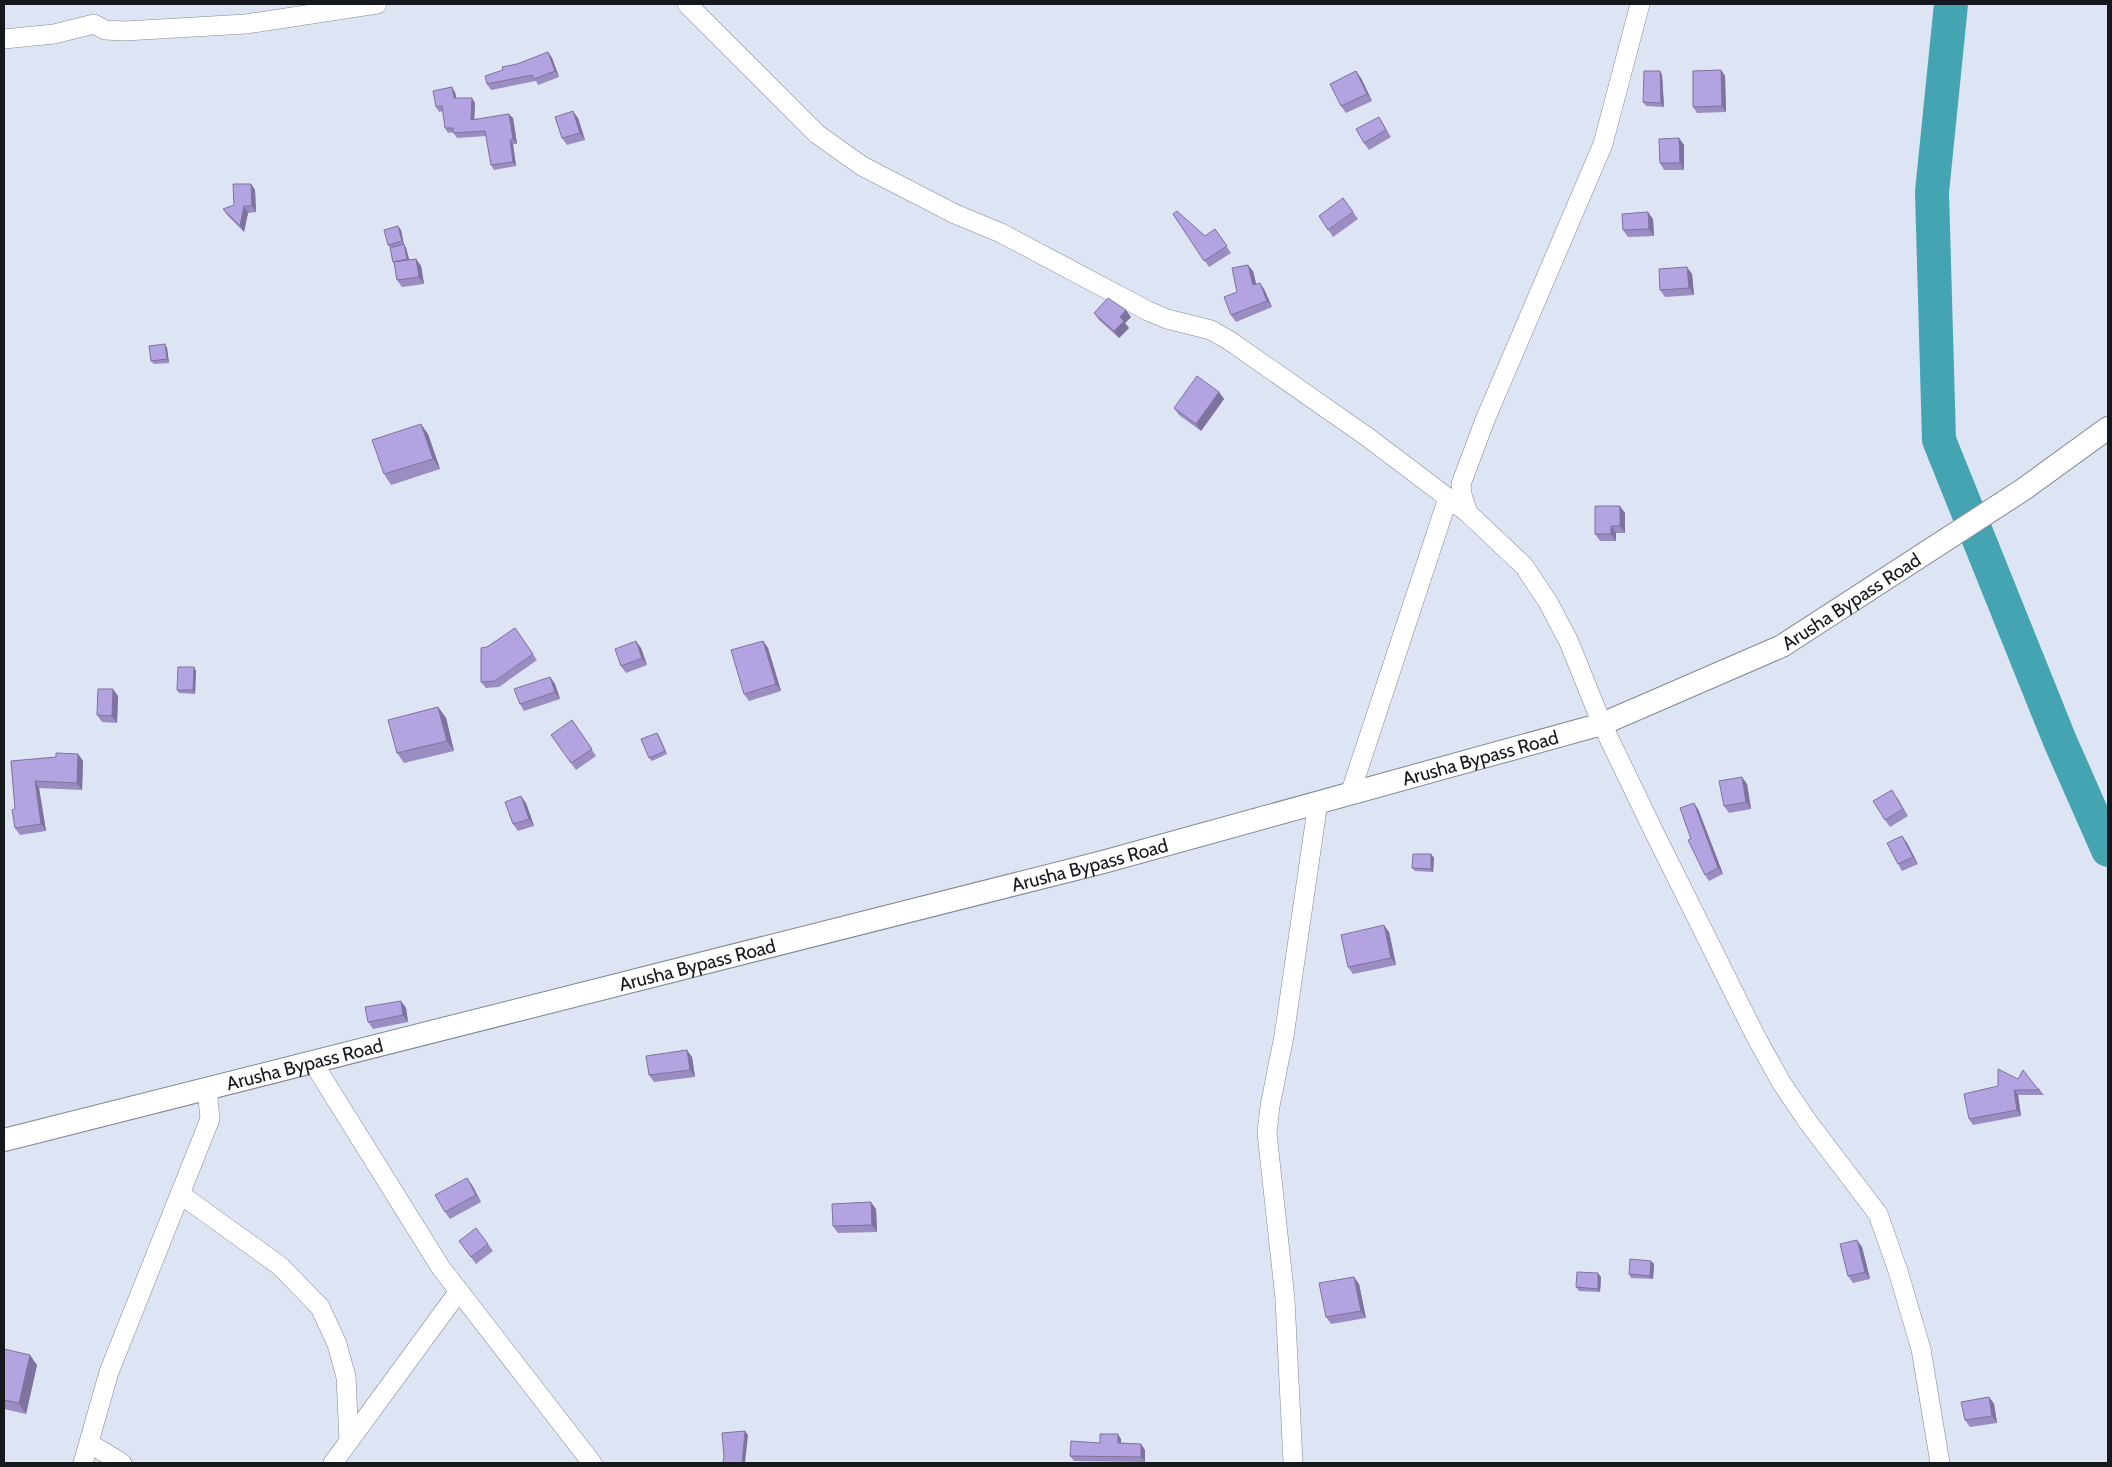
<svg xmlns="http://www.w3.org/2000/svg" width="2112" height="1467" font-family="Cabin,sans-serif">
<rect width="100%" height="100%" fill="#dde4f3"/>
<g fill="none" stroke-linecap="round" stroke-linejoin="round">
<path stroke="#45a4b1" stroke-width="34" d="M 1951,4 L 1932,192 L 1939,440 L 2060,741 L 2108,850"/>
<defs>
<path id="minor" d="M 687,4 L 817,134 L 862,166 L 955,214 L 1001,233 L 1148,311 L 1167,319 L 1211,330 L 1230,341 L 1366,436 L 1468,513
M 1640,4 L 1603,144 L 1485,420 L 1461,484 L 1462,495 L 1468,513 L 1524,566 L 1548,602 L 1569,642 L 1602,724 L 1654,832 L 1756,1037 L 1781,1082 L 1808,1122 L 1878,1214 L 1898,1271 L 1921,1349 L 1940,1463
M 4,39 L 54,34 L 94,24 L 105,30 L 125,31 L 246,24 L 377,4
M 1350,794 L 1448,498
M 312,1061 L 441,1268 L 592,1463
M 180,1194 L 280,1266 L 320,1307 L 337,1344 L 346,1377 L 349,1441
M 89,1443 L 122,1463
M 83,1463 L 109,1372 L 210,1119 L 207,1088
M 333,1463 L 459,1291
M 1293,1463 L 1285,1299 L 1267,1133 L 1270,1106 L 1284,1036 L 1318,802"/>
<g id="major">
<path id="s1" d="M 4,1140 L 1103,862 L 1602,724 L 1782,646 L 2024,489 L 2108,428"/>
</g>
</defs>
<use href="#minor" stroke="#828896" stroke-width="20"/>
<use href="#major" stroke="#828896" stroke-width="24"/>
<use href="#minor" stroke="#fff" stroke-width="19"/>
<use href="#major" stroke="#fff" stroke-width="22"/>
</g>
<path fill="#9b8cc2" d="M 548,52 L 552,58 L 559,77 L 538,85 L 536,81 L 491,90 L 487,84 L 517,64 Z
M 1721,70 L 1725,76 L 1726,112 L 1697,113 L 1693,107 Z
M 1660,71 L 1662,75 L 1664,107 L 1646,106 L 1643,102 Z
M 1361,78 L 1372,101 L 1346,113 L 1341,106 Z
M 455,92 L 456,98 L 475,103 L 474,119 L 513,118 L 517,144 L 513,144 L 516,166 L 494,170 L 491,165 L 486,136 L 457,138 L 453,132 L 448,133 L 445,128 L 443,111 L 439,112 L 436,107 Z
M 1379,117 L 1391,137 L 1369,150 L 1364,143 Z
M 578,118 L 585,140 L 567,145 L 562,138 Z
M 1679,138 L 1684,145 L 1684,170 L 1664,170 L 1660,163 Z
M 251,184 L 255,190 L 256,212 L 248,213 L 244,232 L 227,215 L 223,209 L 234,205 Z
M 1343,198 L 1358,219 L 1333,237 L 1319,216 Z
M 1173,214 L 1205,236 L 1215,229 L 1231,253 L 1209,267 Z
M 1653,219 L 1654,236 L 1628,237 L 1623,230 Z
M 401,230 L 404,245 L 406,248 L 409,260 L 416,259 L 421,266 L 424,284 L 402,287 L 397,280 L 394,264 L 393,262 L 390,248 L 388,245 Z
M 1253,271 L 1256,284 L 1264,289 L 1272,307 L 1236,322 L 1231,315 L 1237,292 Z
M 1692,274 L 1694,295 L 1665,297 L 1660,290 Z
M 1094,313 L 1131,317 L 1125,323 L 1129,328 L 1119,338 L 1099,320 Z
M 165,344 L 167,348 L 169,363 L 154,364 L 151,361 Z
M 1219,392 L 1224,399 L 1201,431 L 1179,415 L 1174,408 Z
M 428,434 L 440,469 L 391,485 L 384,474 Z
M 1625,513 L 1625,533 L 1616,533 L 1616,541 L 1600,541 L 1595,534 Z
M 515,628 L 537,660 L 499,687 L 486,688 L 481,682 L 487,647 Z
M 763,641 L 768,648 L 781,691 L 749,701 L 744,694 Z
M 641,648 L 647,665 L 626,673 L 621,666 Z
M 194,667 L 196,671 L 195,694 L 179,693 L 177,690 Z
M 550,677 L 555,684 L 560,699 L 524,711 L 520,704 Z
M 118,696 L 117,723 L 102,722 L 97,715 Z
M 438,707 L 446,718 L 454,751 L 404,763 L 397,753 Z
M 572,720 L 596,756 L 576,770 L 551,735 Z
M 659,736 L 667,754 L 652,761 L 649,758 Z
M 78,754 L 83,761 L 82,790 L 39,788 L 46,831 L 20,835 L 15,828 L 15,809 L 11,761 L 56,757 Z
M 1747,784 L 1751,809 L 1729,813 L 1724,806 Z
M 1897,797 L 1908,816 L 1890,827 L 1885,820 Z
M 526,803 L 534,826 L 518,831 L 513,824 Z
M 1698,809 L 1723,874 L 1709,881 L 1705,875 L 1691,839 Z
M 1902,836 L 1907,843 L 1918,864 L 1902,871 L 1898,864 Z
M 1431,854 L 1434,858 L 1433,872 L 1415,871 L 1412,868 Z
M 1389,932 L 1396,965 L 1353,974 L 1348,967 Z
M 401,1001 L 406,1008 L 408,1022 L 373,1029 L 368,1022 Z
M 692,1057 L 695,1077 L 654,1082 L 649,1075 Z
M 1998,1086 L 2037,1088 L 2040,1090 L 2044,1095 L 2018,1095 L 2021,1116 L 1973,1125 L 1969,1119 Z
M 472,1185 L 481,1202 L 450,1219 L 445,1212 Z
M 876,1209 L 877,1232 L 838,1233 L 833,1226 Z
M 459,1241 L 488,1244 L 493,1251 L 476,1264 Z
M 1862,1247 L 1870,1279 L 1853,1283 L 1848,1276 Z
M 1651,1261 L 1654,1264 L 1653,1279 L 1631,1278 L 1629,1274 Z
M 1601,1277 L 1600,1292 L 1579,1291 L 1576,1287 Z
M 1359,1284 L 1366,1318 L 1331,1324 L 1326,1317 Z
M 4,1349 L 37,1365 L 26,1414 L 4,1409 Z
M 1989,1397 L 1994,1404 L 1997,1423 L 1970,1427 L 1965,1420 Z
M 1121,1439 L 1121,1443 L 1141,1444 L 1145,1450 L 1145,1462 L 1074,1461 L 1070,1456 L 1100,1443 Z"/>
<path fill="#7e729e" d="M 548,52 L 552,58 L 559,77 L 555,71 Z
M 1721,70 L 1725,76 L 1726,112 L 1722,106 Z
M 1356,71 L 1361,78 L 1372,101 L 1367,94 Z
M 1660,71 L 1662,75 L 1664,107 L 1661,103 Z
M 452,87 L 455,92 L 457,102 L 454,98 Z
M 472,98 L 475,103 L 474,124 L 471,120 Z
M 573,111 L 578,118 L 585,140 L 580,133 Z
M 509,114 L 513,118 L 517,144 L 513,139 Z
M 1679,138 L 1684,145 L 1684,170 L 1680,163 Z
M 510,140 L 513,144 L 516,166 L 513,162 Z
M 251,184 L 255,190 L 256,212 L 252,206 Z
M 244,206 L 248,213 L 244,232 L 240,226 Z
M 1648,212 L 1653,219 L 1654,236 L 1649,229 Z
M 398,226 L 401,230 L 404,245 L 402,241 Z
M 404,244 L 406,248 L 410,262 L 407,259 Z
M 416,259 L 421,266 L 424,284 L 419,277 Z
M 1248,265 L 1253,271 L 1258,292 L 1253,285 Z
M 1687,267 L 1692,274 L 1694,295 L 1689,288 Z
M 1260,283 L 1264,289 L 1272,307 L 1267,301 Z
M 1126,310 L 1131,317 L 1125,323 L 1129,328 L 1119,338 L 1114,331 L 1120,317 Z
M 165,344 L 167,348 L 169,363 L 167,359 Z
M 1219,392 L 1224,399 L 1201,431 L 1196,424 Z
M 421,424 L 428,434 L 440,469 L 433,459 Z
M 1620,506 L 1625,513 L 1625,533 L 1620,526 Z
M 1611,526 L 1616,533 L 1616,541 L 1611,534 Z
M 636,641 L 641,648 L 647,665 L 642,658 Z
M 763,641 L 768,648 L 781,691 L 776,684 Z
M 194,667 L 196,671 L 195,694 L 193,690 Z
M 550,677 L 555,684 L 560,699 L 555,692 Z
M 113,689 L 118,696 L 117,723 L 112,716 Z
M 438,707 L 446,718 L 454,751 L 447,741 Z
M 657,733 L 659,736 L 667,754 L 665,751 Z
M 78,754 L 83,761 L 82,790 L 77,783 Z
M 1742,777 L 1747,784 L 1751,809 L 1746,802 Z
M 35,781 L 39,788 L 46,831 L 41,824 Z
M 521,796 L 526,803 L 534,826 L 529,819 Z
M 1694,803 L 1698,809 L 1723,874 L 1718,868 Z
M 1902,836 L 1907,843 L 1918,864 L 1913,857 Z
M 1431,854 L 1434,858 L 1433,872 L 1431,869 Z
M 1384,925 L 1389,932 L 1396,965 L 1391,958 Z
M 401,1001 L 406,1008 L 408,1022 L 403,1015 Z
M 687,1050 L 692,1057 L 695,1077 L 690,1070 Z
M 2014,1090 L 2018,1095 L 2021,1116 L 2017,1110 Z
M 467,1178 L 472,1185 L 481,1202 L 476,1195 Z
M 871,1202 L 876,1209 L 877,1232 L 872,1225 Z
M 1857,1240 L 1862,1247 L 1870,1279 L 1865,1272 Z
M 1651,1261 L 1654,1264 L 1653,1279 L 1650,1276 Z
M 1598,1273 L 1601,1277 L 1600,1292 L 1598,1289 Z
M 1354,1277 L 1359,1284 L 1366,1318 L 1361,1311 Z
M 30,1355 L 37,1365 L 26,1414 L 19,1403 Z
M 1989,1397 L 1994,1404 L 1997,1423 L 1992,1416 Z
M 745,1431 L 748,1435 L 745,1463 L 742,1463 Z
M 1118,1434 L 1121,1439 L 1121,1449 L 1118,1443 Z
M 1141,1444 L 1145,1450 L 1145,1462 L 1141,1457 Z"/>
<path fill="#b4a3e1" stroke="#7e729e" d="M 548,52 L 555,71 L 534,79 L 532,75 L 487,84 L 485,76 L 503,70 L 502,67 L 517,64 Z
M 1721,70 L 1722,106 L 1693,107 L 1693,71 Z
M 1356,71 L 1367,94 L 1341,106 L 1330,84 Z
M 1644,71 L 1660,71 L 1661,103 L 1643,102 Z
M 452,87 L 454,98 L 472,98 L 471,120 L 509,114 L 513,139 L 510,140 L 513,162 L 491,165 L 485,131 L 453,133 L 453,128 L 445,128 L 442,106 L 436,107 L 433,91 Z
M 573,111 L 580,133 L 562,138 L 555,117 Z
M 1379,117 L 1386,130 L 1364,143 L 1356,129 Z
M 1679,138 L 1680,163 L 1660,163 L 1659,139 Z
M 233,184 L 251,184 L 252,206 L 244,206 L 240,226 L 223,209 L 234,205 Z
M 1343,198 L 1353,212 L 1328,230 L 1319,216 Z
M 1177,211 L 1205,236 L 1215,229 L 1227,246 L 1204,261 L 1173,214 Z
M 1648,212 L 1649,229 L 1623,230 L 1622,214 Z
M 398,226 L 402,241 L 388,245 L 384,230 Z
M 404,244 L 407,259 L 393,262 L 390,248 Z
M 416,259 L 419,277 L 397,280 L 394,262 Z
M 1248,265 L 1253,285 L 1260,283 L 1267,301 L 1231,315 L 1224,297 L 1237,292 L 1232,268 Z
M 1687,267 L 1689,288 L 1660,290 L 1659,269 Z
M 1108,298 L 1126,310 L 1120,317 L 1124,321 L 1114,331 L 1094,313 Z
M 165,344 L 167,359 L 151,361 L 149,346 Z
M 1197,376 L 1219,392 L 1196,424 L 1174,408 Z
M 421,424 L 433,459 L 384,474 L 372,440 Z
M 1595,506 L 1620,506 L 1620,526 L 1611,526 L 1611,534 L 1595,534 Z
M 515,628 L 533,654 L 495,681 L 481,682 L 481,648 L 487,647 Z
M 636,641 L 642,658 L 621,666 L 615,649 Z
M 763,641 L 776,684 L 744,694 L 731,650 Z
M 178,667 L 194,667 L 193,690 L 177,690 Z
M 550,677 L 555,692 L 520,704 L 514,689 Z
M 98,689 L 113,689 L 112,716 L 97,715 Z
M 438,707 L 447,741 L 397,753 L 388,720 Z
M 572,720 L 592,749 L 571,763 L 551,735 Z
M 657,733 L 665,751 L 649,758 L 641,739 Z
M 56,753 L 78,754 L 77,783 L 35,781 L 41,824 L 15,828 L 12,810 L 15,809 L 11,761 L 56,757 Z
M 1742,777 L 1746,802 L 1724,806 L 1719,781 Z
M 1892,790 L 1903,809 L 1885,820 L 1873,801 Z
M 521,796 L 529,819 L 513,824 L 505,802 Z
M 1694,803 L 1718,868 L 1705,875 L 1688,840 L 1691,839 L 1680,808 Z
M 1902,836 L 1913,857 L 1898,864 L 1887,843 Z
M 1413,854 L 1431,854 L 1431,869 L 1412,868 Z
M 1384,925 L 1391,958 L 1348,967 L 1341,935 Z
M 401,1001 L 403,1015 L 368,1022 L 365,1007 Z
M 687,1050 L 690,1070 L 649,1075 L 646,1056 Z
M 1998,1069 L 2018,1079 L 2023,1070 L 2037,1088 L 2040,1090 L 2014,1090 L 2017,1110 L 1969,1119 L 1964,1094 L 1998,1086 Z
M 467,1178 L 476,1195 L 445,1212 L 435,1195 Z
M 871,1202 L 872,1225 L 833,1226 L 832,1204 Z
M 476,1228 L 488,1244 L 471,1257 L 459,1241 Z
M 1857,1240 L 1865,1272 L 1848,1276 L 1840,1244 Z
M 1630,1259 L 1651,1261 L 1650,1276 L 1629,1274 Z
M 1577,1272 L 1598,1273 L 1598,1289 L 1576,1287 Z
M 1354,1277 L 1361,1311 L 1326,1317 L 1319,1283 Z
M 4,1349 L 30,1355 L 19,1403 L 4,1400 Z
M 1989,1397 L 1992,1416 L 1965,1420 L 1961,1402 Z
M 745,1431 L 742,1463 L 723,1463 L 724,1456 L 722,1433 Z
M 1100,1434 L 1118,1434 L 1118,1443 L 1141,1444 L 1141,1457 L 1070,1456 L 1071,1441 L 1100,1443 Z"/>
<g text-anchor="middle" stroke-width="4" stroke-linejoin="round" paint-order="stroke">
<g font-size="19" fill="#15181d" stroke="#dde4f3">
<text dy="7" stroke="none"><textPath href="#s1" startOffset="1930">Arusha Bypass Road</textPath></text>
<text dy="7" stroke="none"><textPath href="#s1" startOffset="1525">Arusha Bypass Road</textPath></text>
<text dy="7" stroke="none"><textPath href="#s1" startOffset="1120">Arusha Bypass Road</textPath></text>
<text dy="7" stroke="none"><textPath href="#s1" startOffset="715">Arusha Bypass Road</textPath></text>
<text dy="7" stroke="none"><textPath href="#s1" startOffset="310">Arusha Bypass Road</textPath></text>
</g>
</g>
<rect width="2112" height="1467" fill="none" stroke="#15181d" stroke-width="10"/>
</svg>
